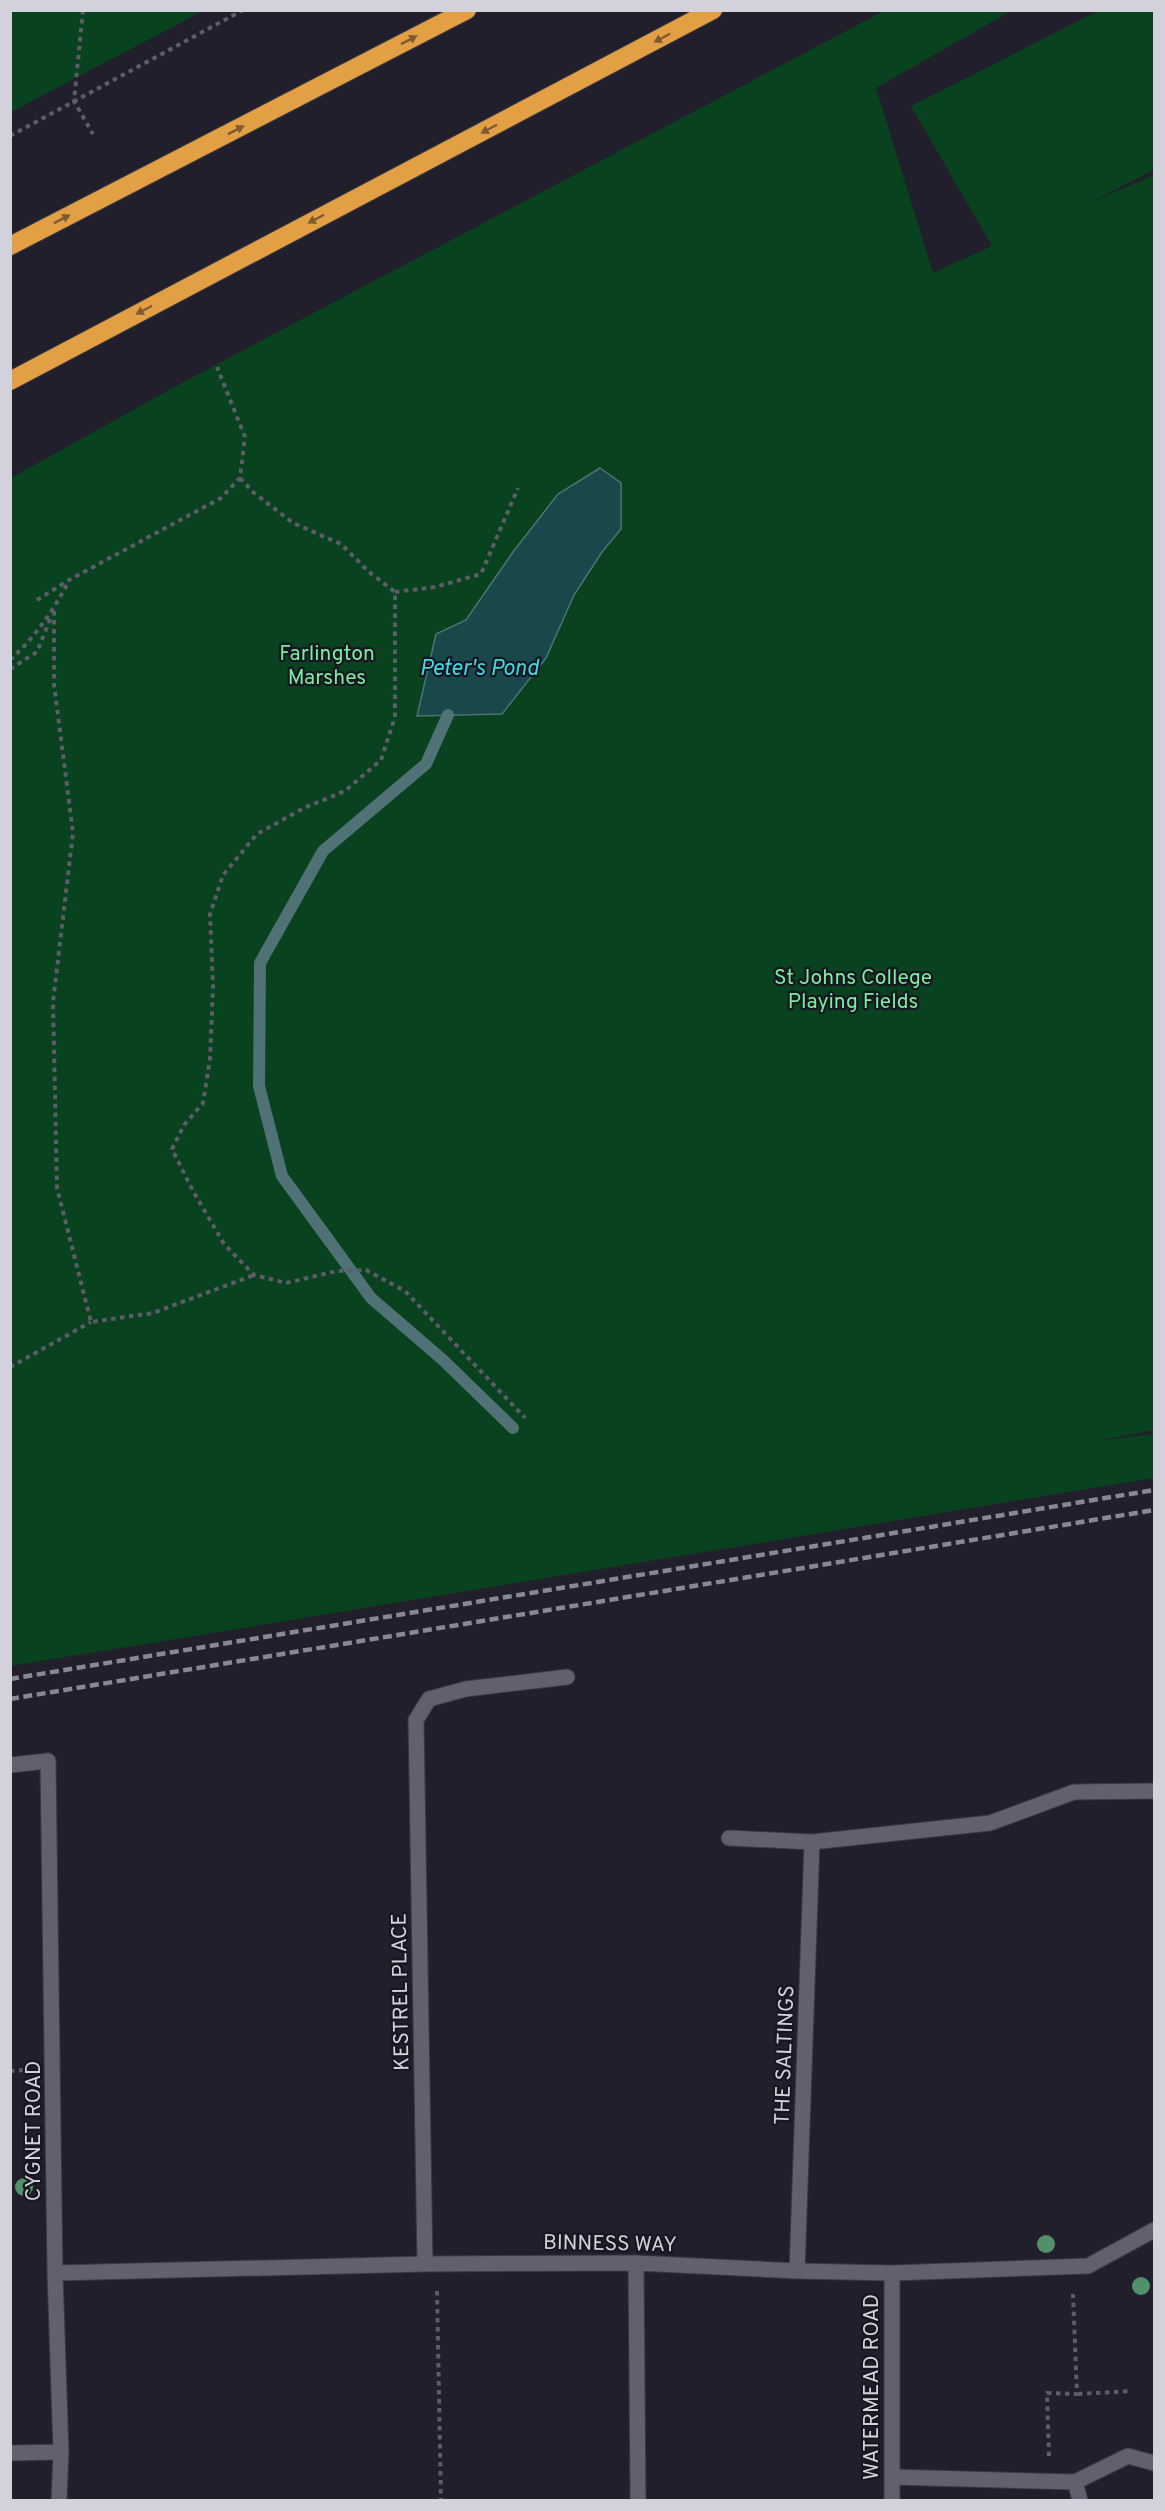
<svg xmlns="http://www.w3.org/2000/svg" width="1165" height="2511" font-family="Overpass,sans-serif">
<rect width="100%" height="100%" fill="#211f2c"/>
<path fill="#08421f" d="M 11,10 L 203,10 L 203,11 L 11,112 Z
M 884,11 L 1011,11 L 876,88 L 933,273 L 992,246 L 911,106 L 1098,11 L 1154,11 L 1154,170 L 1088,204 L 1154,175 L 1154,1430 L 1098,1441 L 1154,1434 L 1154,1478 L 11,1666 L 11,478 L 189,379 Z"/>
<path fill="#18484a" stroke="#507176" stroke-width="1.5" d="M 600,468 L 621,483 L 621,529 L 602,552 L 574,595 L 546,658 L 502,714 L 417,716 L 436,634 L 466,620 L 513,552 L 558,494 Z"/>
<g fill="none" stroke-linecap="round" stroke-linejoin="round">
<path stroke="#507176" stroke-width="12" d="M 448,715 L 426,764 L 323,851 L 260,963 L 259,1086 L 282,1176 L 371,1298 L 443,1360 L 513,1428"/>
<defs>
<path id="lane" d="M 416,1720 L 429,1699 L 466,1689 L 567,1677
M 10,1765 L 48,1761
M 729,1838 L 812,1842 L 990,1823 L 1074,1792 L 1154,1791
M 636,2263 L 638,2500
M 1080,2500 L 1075,2482 L 1128,2456 L 1154,2463"/>
<path id="street" d="M 416,1720 L 425,2264
M 48,1761 L 55,2273 L 61,2452 L 59,2500
M 797,2271 L 812,1842
M 55,2273 L 425,2264 L 636,2263 L 797,2271 L 892,2273 L 1088,2266 L 1154,2230
M 10,2453 L 61,2452
M 892,2477 L 1075,2482
M 892,2500 L 892,2273"/>
<path id="highway" d="M 10,246 L 467,10
M 10,381 L 713,10"/>
</defs>
<use href="#lane" stroke="#3b3944" stroke-width="17"/>
<use href="#street" stroke="#3b3944" stroke-width="17"/>
<use href="#highway" stroke="#3b3944" stroke-width="20"/>
<path stroke="#5e5c68" stroke-width="4" stroke-dasharray="4.5 4.5" stroke-linecap="butt" d="M 83,10 L 74,101 L 93,134
M 10,136 L 243,10
M 240,478 L 253,492 L 293,523 L 341,544 L 369,572 L 395,592 L 395,717 L 381,760 L 345,791 L 304,808 L 257,834 L 223,875 L 210,914 L 213,986 L 210,1059 L 203,1103 L 184,1125 L 172,1149 L 193,1191 L 224,1244 L 254,1275 L 286,1283 L 337,1271 L 366,1270 L 405,1291 L 525,1418
M 395,592 L 435,587 L 481,574 L 518,488
M 37,600 L 69,580 L 221,498 L 240,478 L 245,437 L 217,367
M 54,611 L 54,684 L 73,833 L 53,1002 L 57,1188 L 91,1322 L 153,1313 L 254,1275
M 10,660 C 36,636 53,611 69,581
M 10,669 L 37,652 L 51,617
M 10,1367 L 91,1322
M 10,2071 L 25,2070
M 437,2291 L 441,2500
M 1078,2394 L 1131,2391
M 1049,2456 L 1047,2393 L 1077,2394 L 1073,2294"/>
<use href="#lane" stroke="#625f6f" stroke-width="15"/>
<use href="#street" stroke="#625f6f" stroke-width="15"/>
<use href="#highway" stroke="#e29f43" stroke-width="18"/>
<path stroke="#898793" stroke-width="4.5" stroke-dasharray="9 4.5" stroke-linecap="butt" d="M 10,1679 L 1154,1490
M 10,1699 L 1154,1510"/>
</g>
<g fill="#519169">
<circle cx="24" cy="2187" r="9"/>
<circle cx="1046" cy="2244" r="9"/>
<circle cx="1141" cy="2286" r="9"/>
</g>
<defs><path id="oneway-solid" d="M-6-.8H1V-3.2L6.5 0L1 3.2V.8H-6Z" transform="scale(1.5)"/></defs>
<g fill="#7d5a32">
<use href="#oneway-solid" transform="translate(662 38) rotate(152)"/>
<use href="#oneway-solid" transform="translate(409 40) rotate(-27)"/>
<use href="#oneway-solid" transform="translate(489 129) rotate(152)"/>
<use href="#oneway-solid" transform="translate(236 130) rotate(-27)"/>
<use href="#oneway-solid" transform="translate(62 219) rotate(-27)"/>
<use href="#oneway-solid" transform="translate(316 219) rotate(152)"/>
<use href="#oneway-solid" transform="translate(144 310) rotate(152)"/>
</g>
<g text-anchor="middle" stroke-width="4.5" stroke-linejoin="round" paint-order="stroke">
<g font-size="21" fill="#78ef9b" stroke="#181622">
<text x="327" y="660">Farlington<tspan x="327" dy="24">Marshes</tspan></text>
<text x="853" y="984">St Johns College<tspan x="853" dy="24">Playing Fields</tspan></text>
</g>
<g font-size="21" fill="#d3d1db" stroke="#181622">
<text transform="translate(400 1992) rotate(-91)" y="7">KESTREL PLACE</text>
<text transform="translate(784 2055) rotate(-88)" y="7">THE SALTINGS</text>
<text transform="translate(33 2131) rotate(-90)" y="7">CYGNET ROAD</text>
<text transform="translate(610 2243) rotate(1)" y="7">BINNESS WAY</text>
<text transform="translate(871 2387) rotate(-90)" y="7">WATERMEAD ROAD</text>
</g>
<g font-size="22" font-style="italic" fill="#3cdce1" stroke="#181622">
<text x="479" y="675">Peter's Pond</text>
</g>
</g>
<rect width="1165" height="2511" fill="none" stroke="#d3d1db" stroke-width="24"/>
</svg>
